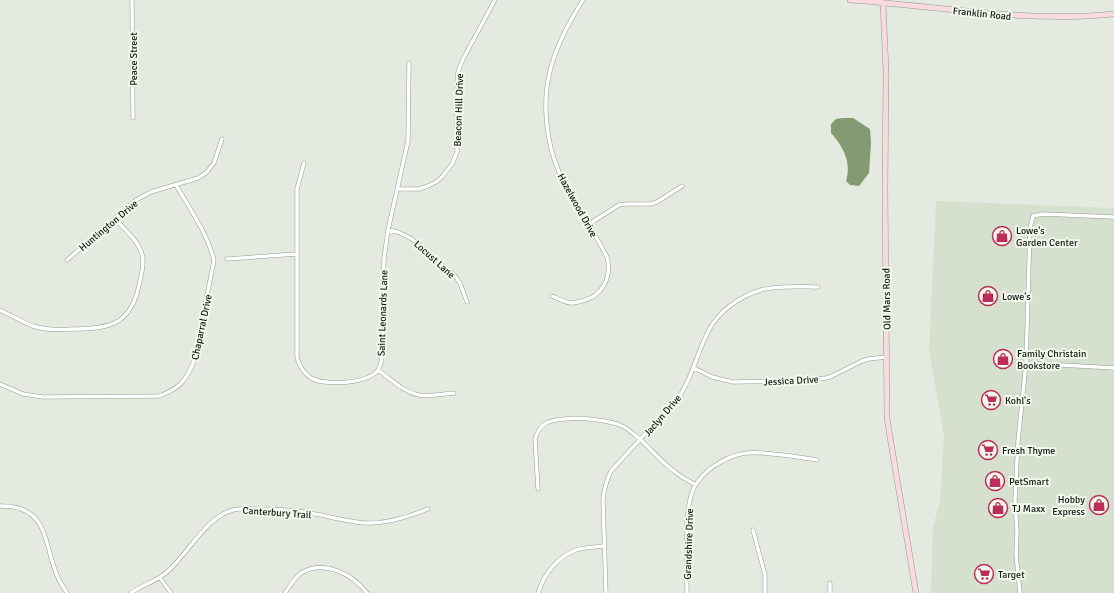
<svg xmlns="http://www.w3.org/2000/svg" width="1114" height="593" font-family="Signika,sans-serif">
<rect width="100%" height="100%" fill="#e4eadf"/>
<path fill="#d6e0ce" d="M 936,201 L 1114,208 L 1114,593 L 931,593 L 933,526 L 940,502 L 944,436 L 929,350 Z"/>
<path fill="#849a72" d="M 843,118 L 853,118 L 870,129 L 871,143 L 869,173 L 859,186 L 850,185 L 846,181 C 852,163 843,146 831,133 L 831,124 L 836,119 Z"/>
<g fill="none" stroke-linecap="round" stroke-linejoin="round">
<defs>
<path id="street" d="M 132,0 L 133,118
M 304,163 L 297,189 L 297,358 C 300,366 303,373 311,378 C 324,386 368,384 378,370 C 380,367 381,362 382,358 L 384,258 L 388,230 L 408,141 L 409,63
M 397,189 L 419,189 L 428,186 L 436,182 L 442,177 L 452,164 L 457,152 L 457,82 L 458,72 L 463,59 L 495,0
M 589,224 L 619,205 L 626,204 L 651,204 L 657,202 L 682,186
M 388,230 L 398,232 L 412,239 L 455,276 L 460,283 L 467,302
M 227,259 L 296,254
M 67,260 L 136,200 L 151,192 L 198,178 L 206,173 L 214,163 L 222,139
M 552,296 C 557,298 564,302 570,303 C 574,303 578,302 582,301 C 603,296 612,277 607,257 C 601,245 594,234 588,223 C 577,206 567,190 559,172 C 546,142 542,103 550,71 C 556,46 569,22 583,0
M 0,310 C 11,315 22,322 33,326 C 45,330 59,330 72,329 C 109,329 131,325 139,285 C 141,277 143,269 143,261 C 143,244 125,230 115,219
M 1026,363 L 1114,368
M 694,368 L 712,377 L 733,382 L 797,381 L 826,378 L 832,376 L 862,361 L 868,359 L 887,357
M 378,370 C 391,379 403,392 419,395 C 430,397 443,394 454,393
M 0,384 L 23,394 L 43,397 L 159,396 C 179,389 186,381 194,361 L 214,260 C 207,233 190,209 176,185
M 538,489 L 535,439 C 540,423 549,420 565,419 C 579,417 609,420 622,426 C 627,428 631,432 635,435 C 649,446 660,461 675,472 C 681,477 689,481 696,485
M 0,506 C 51,505 43,547 59,580 C 61,584 65,589 67,593
M 753,530 L 765,575 L 765,593
M 160,578 L 171,593
M 830,583 L 830,593
M 131,593 C 142,585 157,581 167,572 C 187,555 207,516 233,510 C 240,508 250,509 257,509 C 276,509 296,510 315,514 C 332,517 349,522 366,523 C 387,524 408,517 428,509
M 285,593 C 290,586 294,578 301,573 C 324,559 352,574 367,593
M 538,593 C 544,574 557,557 576,550 C 585,547 595,547 604,546
M 606,593 L 603,500 C 604,490 606,481 611,471 C 626,455 641,438 656,422 C 665,412 675,403 682,392 C 694,372 698,350 709,330 C 719,311 740,296 761,290 C 776,285 802,287 818,287
M 687,593 C 687,567 682,505 696,484 C 702,475 711,467 721,462 C 729,457 738,454 747,453 C 767,451 796,457 817,460
M 1020,593 L 1016,554 L 1017,532 L 1015,500 L 1018,441 L 1026,363 L 1030,228 L 1033,216 L 1043,214 L 1114,217"/>
<path id="secondary" d="M 850,0 C 938,6 1025,23 1114,14
M 883,3 L 886,71 L 885,189 L 887,417 L 889,431 L 916,593"/>
</defs>
<use href="#street" stroke="#959b90" stroke-width="4.5"/>
<use href="#secondary" stroke="#959b90" stroke-width="6"/>
<use href="#street" stroke="#fff" stroke-width="3.5"/>
<use href="#secondary" stroke="#f8dae0" stroke-width="5"/>
</g>
<defs>
<symbol id="shop-ring" viewBox="-11 -11 22 22"><circle r="9.5" fill="#f1f8ec" stroke="#bc2d59" stroke-width="1.5"/><path d="M-5-2.5h2.3a2.7 3.5 0 0 1 5.4 0H5L5.5 6h-11ZM-1.5-2.5h3a1.5 2.3 0 0 0-3 0Z" fill="#bc2d59"/></symbol>
<symbol id="supermarket-ring" viewBox="-11 -11 22 22"><circle r="9.5" fill="#f1f8ec" stroke="#bc2d59" stroke-width="1.5"/><path d="M-6-5.5h2.5l.6 2H6L4.5 2H-2.5L-4.4-4H-6ZM-1.5 3.2a1.3 1.3 0 1 0 .1 0ZM3 3.2a1.3 1.3 0 1 0 .1 0Z" fill="#bc2d59"/></symbol>
</defs>
<g fill-rule="evenodd">
<use href="#shop-ring" x="991" y="225" width="22" height="22"/>
<use href="#shop-ring" x="977" y="285" width="22" height="22"/>
<use href="#shop-ring" x="992" y="348" width="22" height="22"/>
<use href="#supermarket-ring" x="980" y="389" width="22" height="22"/>
<use href="#supermarket-ring" x="977" y="439" width="22" height="22"/>
<use href="#shop-ring" x="984" y="470" width="22" height="22"/>
<use href="#shop-ring" x="1088" y="494" width="22" height="22"/>
<use href="#shop-ring" x="987" y="497" width="22" height="22"/>
<use href="#supermarket-ring" x="973" y="563" width="22" height="22"/>
</g>
<g text-anchor="middle" stroke-width="4" stroke-linejoin="round" paint-order="stroke">
<g font-size="10" fill="#161814" stroke="#f1f8ec">
<text transform="translate(982 13) rotate(6)" y="4">Franklin Road</text>
<text transform="translate(133 59) rotate(-90)" y="4">Peace Street</text>
<text transform="translate(458 110) rotate(-88)" y="4">Beacon Hill Drive</text>
<text transform="translate(578 205) rotate(61)" y="4">Hazelwood Drive</text>
<text transform="translate(108 225) rotate(-40)" y="4">Huntington Drive</text>
<text transform="translate(435 259) rotate(42)" y="4">Locust Lane</text>
<text transform="translate(886 299) rotate(-91)" y="4">Old Mars Road</text>
<text transform="translate(382 313) rotate(-88)" y="4">Saint Leonards Lane</text>
<text transform="translate(201 327) rotate(-78)" y="4">Chaparral Drive</text>
<text transform="translate(791 380) rotate(-3)" y="4">Jessica Drive</text>
<text transform="translate(662 415) rotate(-49)" y="4">Jaclyn Drive</text>
<text transform="translate(277 512) rotate(4)" y="4">Canterbury Trail</text>
<text transform="translate(688 544) rotate(-88)" y="4">Grandshire Drive</text>
</g>
<g font-size="10" fill="#161814" stroke="#f1f8ec" text-anchor="start">
<text x="1016" y="234">Lowe's<tspan x="1016" dy="12">Garden Center</tspan></text>
<text x="1002" y="300">Lowe's</text>
<text x="1017" y="357">Family Christain<tspan x="1017" dy="12">Bookstore</tspan></text>
<text x="1005" y="404">Kohl's</text>
<text x="1002" y="454">Fresh Thyme</text>
<text x="1009" y="485">PetSmart</text>
<text x="1085" y="503" text-anchor="end">Hobby<tspan x="1085" dy="12">Express</tspan></text>
<text x="1012" y="512">TJ Maxx</text>
<text x="998" y="578">Target</text>
</g>
</g>
</svg>
